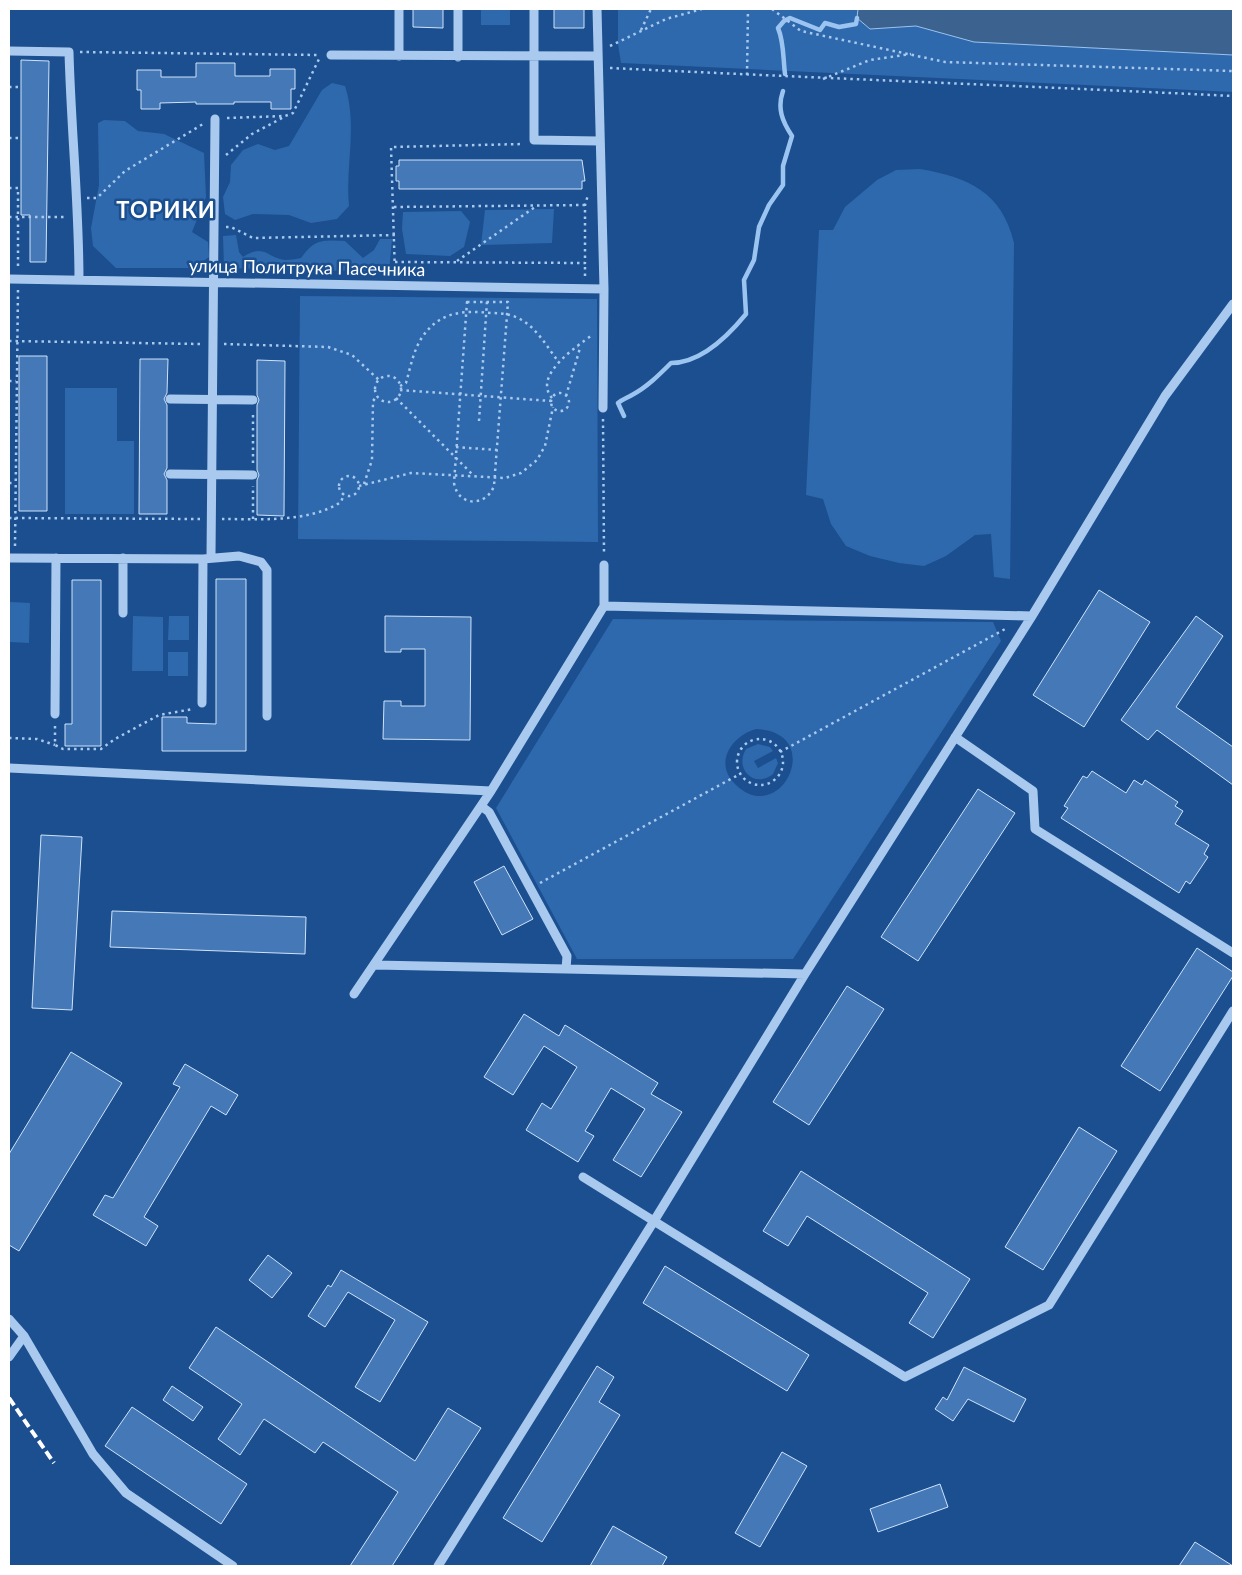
<svg xmlns="http://www.w3.org/2000/svg" width="1242" height="1575" font-family="Lato,sans-serif">
<style>
.green{fill:#2e69ad;fill-rule:evenodd}
.water{fill:#3c6290;stroke:#9cc4f0}
.lines{fill:none;stroke-linecap:round;stroke-linejoin:round}
.stream{stroke:#9cc4f0;stroke-width:4.5}
.building{fill:#4478b7;stroke:#cfe3fa}
.path{stroke:#a9c9ee;stroke-width:2.5;stroke-dasharray:2.5 4;stroke-linecap:butt}
.minor{stroke:#a9c9ee;stroke-width:9}
.rail{stroke:#fff;stroke-width:4;stroke-dasharray:9 4;stroke-linecap:butt}
.labels{text-anchor:middle;stroke-width:5;stroke-linejoin:round;paint-order:stroke}
.street-label{font-size:18px;fill:#fff;stroke:#1b4f8f}
.district-label{font-size:22px;font-weight:bold;letter-spacing:1px;fill:#fff;stroke:#1b4f8f}
</style>
<rect width="100%" height="100%" fill="#1b4f8f"/>
<path class="green" d="M481,9H510V25H481Z
M618,9H858L857,18L870,29L916,26L974,42L1233,55V92L621,63L618,44Z
M332,83L345,86C358,126 345,166 349,206L337,219L311,223L289,215L253,214L235,220L225,214L223,197L230,182L231,165L243,150L258,144L275,150L289,146L322,90Z
M104,120L125,121L138,131L164,134L204,153L206,197L192,232L208,242L209,257L194,268H116L93,246L91,228L99,185L98,123Z
M920,169C968,177 1002,192 1014,243L1010,579L994,577L991,534L975,535L946,556L924,566L899,563L870,556L846,546L831,524L823,499L806,495L819,230H833L845,207L877,180L896,170Z
M554,209L552,243L481,245L485,210Z
M461,211L470,222L464,247L450,256L406,254L402,229L403,212Z
M236,235L239,252L243,257C265,243 267,258 285,260C290,260 296,259 301,258C315,239 322,240 345,241L363,258L374,250L380,239H392L389,272L224,268L223,236Z
M300,296L597,299L598,542L298,539Z
M65,388H117V441H134V514H65Z
M10,602L30,603L29,643L10,642Z
M133,616L163,617V671H132Z
M169,616H189V640H168Z
M613,619L993,622L1001,641L793,959H577L496,808ZM756,729C827,732 781,828 736,785C713,764 731,736 756,729Z
M168,652H188V676H168Z
M758,744L770,747L773,751L754,761L758,768L776,758L778,763L773,774C754,789 734,769 746,749Z"/>
<path class="water" d="M858,9H1233V55L974,42L916,26L870,29L857,18Z"/>
<g class="lines">
<path class="stream" d="M785,74C783,58 784,42 778,28L784,21L790,18L820,30L825,23L839,27L856,24L857,18
M624,416L618,403C623,399 627,398 632,395C647,387 659,375 671,363C701,363 728,336 746,314L744,280L754,260L759,227L769,205L783,185V166L792,136C782,121 777,108 783,91"/>
</g>
<path class="building" d="M413,9H443V28L413,27Z
M554,9H584V28H554Z
M21,60L49,61L46,262H30V215H21Z
M196,63H235V76H270V69H295V89H291V109H271V102H234V104H196V102L160,103V109H141V90H137V70H161V77H196Z
M399,160H582L585,181H582V189H399V181H396V166H399Z
M19,356H47V511H19Z
M140,359H168L167,393L164,399L167,405V468L164,474L167,480V514H139Z
M257,360L285,361L284,516L257,515V480L259,475L257,470V405L259,400L257,395Z
M216,579H246V751H162V717H187V723L216,724Z
M72,580H101V746H65V724H72Z
M1099,590L1150,622L1084,727L1033,695Z
M385,616L471,617L470,740L383,739L384,701H401V706H425V649H401V652H385Z
M1196,616L1223,636L1176,707L1233,747V785L1157,730L1148,740L1121,720Z
M1092,771L1126,793L1134,780L1142,785L1145,780L1178,802L1175,806L1183,811L1175,824L1209,845L1204,854L1208,857L1190,884L1186,881L1179,893L1061,818L1068,808L1064,806L1083,776L1087,778Z
M978,789L1015,813L918,961L881,937Z
M41,835L82,837L72,1010L32,1008Z
M504,866L533,919L502,935L474,882Z
M112,911L306,917L305,954L110,947Z
M1197,948L1233,972V976L1160,1091L1121,1066Z
M847,986L884,1009L809,1125L773,1102Z
M524,1014L559,1036L565,1025L658,1083L651,1094L682,1112L641,1177L613,1160L645,1109L611,1088L585,1131L594,1136L578,1162L526,1130L542,1103L551,1109L577,1067L544,1046L513,1095L484,1077Z
M71,1052L122,1083L19,1251L9,1245V1154Z
M185,1064L238,1095L226,1115L211,1106L144,1217L158,1226L146,1246L93,1215L105,1195L113,1198L180,1087L173,1084Z
M1079,1127L1117,1151L1043,1270L1005,1247Z
M801,1171L970,1279L933,1338L909,1323L928,1293L807,1216L788,1246L763,1231Z
M268,1255L292,1273L272,1298L249,1280Z
M665,1266L809,1355L787,1391L643,1303Z
M341,1270L428,1322L380,1402L355,1387L395,1320L348,1292L325,1327L308,1316L328,1285L331,1287Z
M216,1327L415,1461L448,1408L481,1428L392,1566H350L398,1492L323,1442L315,1453L264,1419L240,1455L218,1439L242,1404L189,1368Z
M597,1366L614,1377L599,1402L620,1415L542,1542L503,1518Z
M964,1367L1026,1399L1014,1422L968,1399L953,1421L935,1409L943,1397L947,1400Z
M172,1386L203,1407L193,1421L163,1400Z
M132,1407L247,1484L221,1524L105,1446Z
M782,1452L807,1466L760,1547L735,1533Z
M940,1484L948,1507L878,1532L870,1509Z
M613,1526L667,1557L662,1566H590Z
M1195,1542L1233,1566H1179Z"/>
<g class="lines">
<path class="path" d="M772,9L801,31L945,62L1233,71
M641,30L651,9
M610,46L666,19L702,9
M80,52L319,55
M610,68C818,78 1026,86 1233,96
M747,75L748,9
M823,79L870,60L911,54
M9,87H18
M227,118L285,116L293,113L319,59
M9,138H18
M226,155L252,134L284,117
M9,188H18V267
M87,198H97L125,171L203,124
M394,207L585,205
M9,217H65
M226,227H231L253,238L395,235
M457,261L535,207
M395,262L585,263V205L588,195
M395,274L391,147L523,144
M585,276V263
M467,302H508L494,486C486,507 458,507 454,483Z
M9,341L201,344
M224,344L328,347L352,355L379,380
M375 389a13 13 0 1 1 26 0a13 13 0 1 1-26 0Z
M9,381H16
M400,386L406,383C410,369 413,352 421,339C438,312 462,310 491,313C501,313 511,314 520,319C537,328 547,347 558,361
M400,390L551,401
M551 402a9 9 0 1 1 18 0a9 9 0 1 1-18 0Z
M566,396L580,348L578,346
M396,398L473,475
M552,398C532,375 578,346 592,335
M603,419L604,553
M479,421L487,301
M456,447L497,450
M253,463V411
M339 486a10 10 0 1 1 20 0a10 10 0 1 1-20 0Z
M9,483H15
M364,484L372,460L373,401L377,396
M359,486L411,473L505,478L521,473L537,460L545,446L553,407
M9,518L201,519
M222,519C260,519 308,523 341,502L344,494
M253,519V486
M15,546L18,289
M55,726V745L63,749H101L115,739L159,715L193,709
M9,738L37,739L55,745
M737 762a23 23 0 1 1 46 0a23 23 0 1 1-46 0Z
M780,752L1007,628
M540,883L740,774"/>
<path class="minor" d="M534,9V140L599,141
M597,9L604,289L603,408
M9,51L69,52C71,128 79,204 79,280
M331,55L597,56
M399,56V9
M458,57V9
M9,279L604,289
M170,399L253,400
M170,474L253,475
M211,556L215,119
M9,558L203,559L239,556L261,562L267,570V716
M604,606V565
M123,613V558
M202,703L203,559
M55,714L56,558
M955,737L1033,791L1035,829L1233,953
M9,768L491,791
M481,806L489,812L567,956L566,969
M375,965L805,974
M354,994L491,791L604,606L1032,616
M583,1177L905,1377L1049,1305L1233,1011
M9,1319L24,1336L93,1454L126,1493L233,1566
M9,1357L24,1336
M438,1566L654,1221L805,974L1032,616L1165,396L1233,304"/>
<path class="rail" d="M9,1398L54,1463"/>
</g>
<g class="labels">
<g class="street-label">
<text transform="translate(307 268) rotate(1)" y="6">улица Политрука Пасечника</text>
</g>
<g class="district-label">
<text x="166" y="218">ТОРИКИ</text>
</g>
</g>
<rect width="1242" height="1575" fill="none" stroke="#ffffff" stroke-width="20"/>
</svg>
